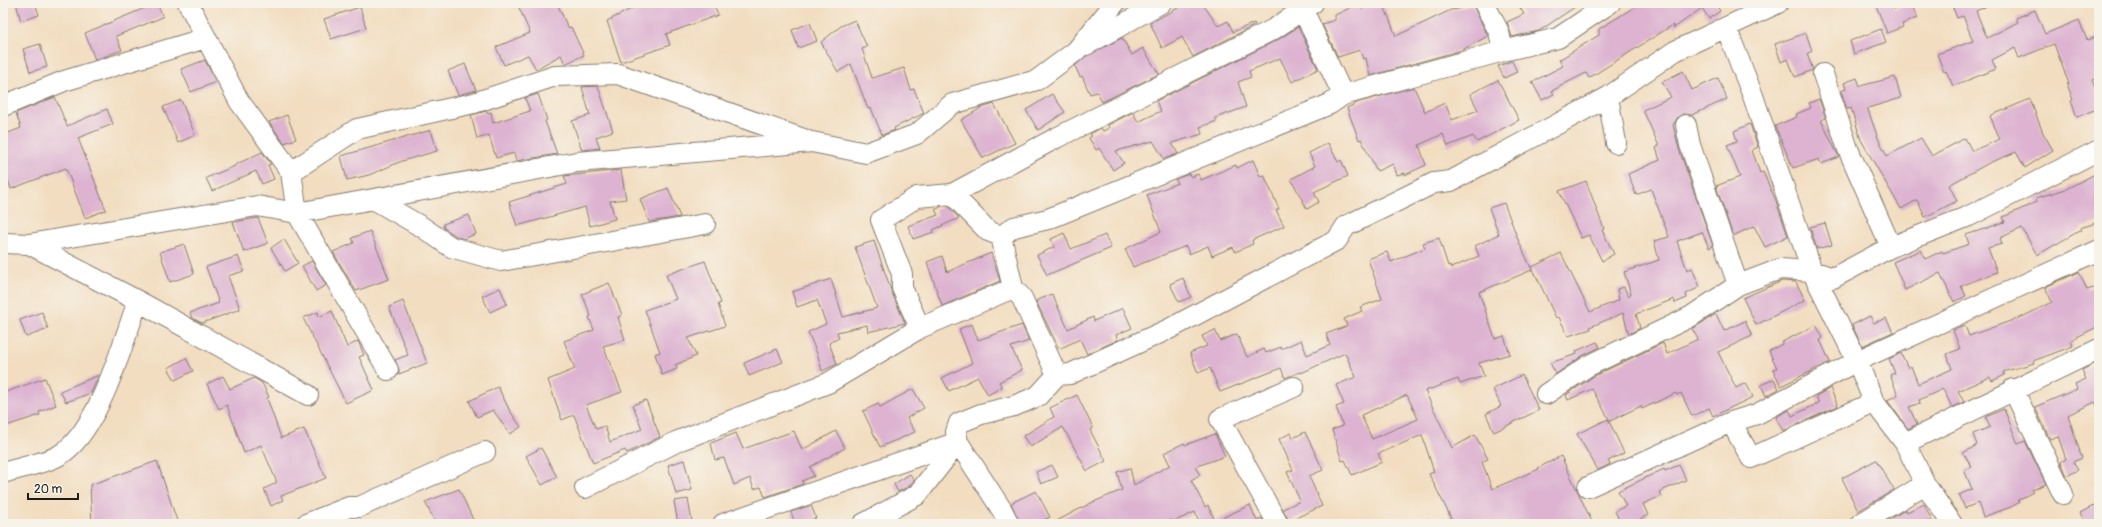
<svg xmlns="http://www.w3.org/2000/svg" width="2102" height="527" font-family="Pangolin,sans-serif">
<style>
.building{fill:#ddb3d1;fill-rule:evenodd}
.lines{fill:none;stroke-linecap:round;stroke-linejoin:round}
.minor-casing{stroke:#877c6e;stroke-width:22}
.minor{stroke:#fff;stroke-width:20}
</style>
<rect width="100%" height="100%" fill="#f7f3e8"/>
<filter id="ink" filterUnits="userSpaceOnUse"><feTurbulence type="fractalNoise" baseFrequency=".025" numOctaves="2"/><feDisplacementMap in="SourceGraphic" scale="8" xChannelSelector="R" yChannelSelector="G"/><feConvolveMatrix kernelMatrix="1 2 1 2 8 2 1 2 1" color-interpolation-filters="sRGB"/></filter>
<filter id="wash" filterUnits="userSpaceOnUse"><feTurbulence type="fractalNoise" baseFrequency=".012" numOctaves="4" result="noise"/><feDisplacementMap in="SourceGraphic" scale="16" xChannelSelector="R" yChannelSelector="G"/><feGaussianBlur stdDeviation="0.9" result="paint"/><feColorMatrix in="noise" values="0 0 0 0 0 0 0 0 0 0 0 0 0 0 0 0 0 1.4 0 .05"/><feComposite in="paint" operator="in"/></filter>
<g filter="url(#wash)">
<rect width="100%" height="100%" fill="#f2ddc0"/>
<g id="blocks">
<path class="building" d="M16,3H35L39,15L21,21Z
M157,3L163,17L116,36L122,50L95,60L85,33Z
M517,3H557L568,28L571,27L584,55L565,64L561,55L536,69L528,55L504,65L496,47L530,33Z
M643,3H713L718,15L666,34L670,45L621,62L607,21Z
M1175,3H1202L1218,26L1228,21L1233,32L1254,23L1255,25L1193,57L1182,37L1162,48L1150,23L1178,8Z
M1360,3L1362,9L1375,3H1383L1396,36L1453,9L1454,10L1473,5L1488,36L1462,50L1370,76L1366,58L1363,59L1360,50L1338,57L1322,24L1335,20V15Z
M1517,3H1581L1539,31L1512,37L1507,22L1524,14Z
M1641,3H1709L1705,6L1709,3H1715L1720,11L1709,19L1702,8L1674,28L1673,25L1589,78L1586,73L1568,82L1552,91L1554,94L1542,100L1532,82L1563,66L1559,60L1599,35V29Z
M1875,3H1892L1894,9L1911,3L1917,18L1902,24L1903,27L1887,33Z
M1951,3H1993L1976,11L1987,38L2018,22L2016,18L2035,10L2045,34L2079,20L2087,40L2099,36V77L2092,80L2099,98V108L2077,117L2071,101L2073,100L2067,84H2069L2054,44L2019,58L2015,48L1992,60L1996,69L1953,86L1946,71L1944,72L1937,54L1973,41L1963,16L1957,18Z
M360,7L366,28L331,39L324,19Z
M855,20L867,47L862,49L872,78L904,68L911,90L914,89L924,113L894,128L895,130L882,135L871,108L868,109L851,64L838,72L821,42L841,26Z
M810,23L817,41L798,48L792,30Z
M1298,27L1318,69L1292,82L1280,58L1249,71L1251,77L1238,82L1246,107L1215,118L1217,121L1200,127L1202,134L1172,143L1178,154L1164,159L1153,141L1116,151L1124,163L1113,170L1099,148L1096,150L1089,138L1092,136L1090,134L1101,128L1103,131L1109,128L1108,125L1133,112L1138,122L1161,111L1156,101L1279,39Z
M1881,29L1886,42L1854,54L1850,41Z
M1806,33L1812,51L1807,54L1813,70L1795,77L1788,59L1781,62L1775,44Z
M1122,38L1132,55L1143,48L1159,74L1102,102L1097,92L1090,94L1082,76L1080,77L1075,66L1086,56Z
M40,44L47,67L30,72L23,49Z
M205,60L216,82L191,92L181,69Z
M1512,61L1517,72L1504,78L1498,66Z
M465,64L476,90L458,95L448,71Z
M1683,71L1692,90L1718,78L1727,99L1692,115L1683,114L1678,117L1673,125L1679,149L1713,246L1709,248L1702,232L1677,241L1687,270L1692,268L1700,287L1686,294L1687,298L1675,303L1674,299L1636,314L1640,328L1629,334L1623,313L1590,327L1591,329L1568,336L1559,317L1556,318L1532,267L1561,253L1590,312L1619,300L1617,289L1624,287L1628,296L1631,294L1624,272L1659,260L1654,241L1669,237L1651,189L1636,195L1628,174L1660,160L1656,148L1659,146L1643,110L1671,97L1662,82Z
M1895,77L1901,98L1868,108V110L1878,138L1887,156L1921,138L1932,156L1965,138L1972,151L2000,139L1990,116L2030,99L2043,133L2053,150L2025,168L2016,152L1989,163L1949,185L1957,201L1925,217L1917,200L1901,209L1861,140L1851,108L1847,109L1841,91L1846,89L1844,83L1857,78L1860,86Z
M1498,80L1519,120L1477,142L1473,136L1448,146L1443,134L1419,145L1426,165L1405,175V173L1397,175L1393,164L1377,171L1361,139L1359,140L1347,108L1359,102L1414,87L1425,112L1445,103L1452,120L1478,110L1470,94Z
M598,86L613,131L596,137L600,148L582,150L572,121L590,115L582,87Z
M538,94L547,120L545,121L557,154L516,161L514,153L496,158L489,135L477,139L471,115L486,111L487,113L491,112L493,123L530,111L525,98Z
M1052,94L1065,112L1038,130L1026,110Z
M55,97L67,126L107,109L113,124L78,138L106,210L85,218L66,168L11,189L3,165V135L21,128L16,113Z
M1819,99L1826,118L1821,120L1839,157L1821,164L1819,159L1793,168L1775,126L1797,117L1796,114L1811,108L1809,103Z
M181,100L195,135L178,143L163,107Z
M994,104L1015,143L983,158L961,120L981,108Z
M287,115L296,139L284,143L269,122Z
M1750,124L1758,147L1752,150L1760,173L1763,172L1776,201L1788,236L1765,247L1754,226L1733,236L1716,186L1740,177L1727,145L1737,141L1734,131Z
M431,130L437,151L402,161L369,175L347,180L341,156Z
M1328,143L1338,162L1341,160L1348,176L1314,192L1319,202L1307,209L1291,179L1315,166L1309,153Z
M262,152L271,164L268,165L274,179L262,184L256,171L212,191L206,178L235,166V165Z
M1253,160L1260,176L1264,175L1279,209L1276,210L1284,226L1252,240L1253,244L1235,252L1233,247L1212,256L1208,246L1189,254L1186,246L1133,267L1125,249L1161,232L1147,195L1178,183L1175,179L1189,174L1191,177L1198,174L1201,180L1236,165L1237,168Z
M621,170L626,199L610,201L615,219L590,226L585,207L517,226L509,202L567,184L564,176Z
M2099,172V222L2080,228L2081,230L2037,255L2022,228L2000,238L2002,244L1988,248L1997,272L1961,286L1966,296L1954,302L1940,273L1905,290L1893,262L1921,250L1925,259L1942,251L1943,253L1969,244L1966,235L2005,222L2003,217L2037,202L2036,198L2066,189Z
M1586,181L1604,229L1602,230L1614,254L1602,261L1589,235L1581,238L1559,191Z
M668,188L680,217L649,222L640,199Z
M1504,203L1519,242L1532,270L1479,292L1495,339L1504,336L1510,354L1479,363L1484,376L1460,384L1458,379L1425,391L1452,448L1475,435L1488,459L1482,462L1492,489L1539,469L1538,468L1561,456L1593,524H1454L1429,474L1434,472L1422,435L1378,454L1382,462L1352,475L1345,460L1342,461L1332,430L1343,426L1336,407L1344,404L1336,385L1356,377L1345,353L1301,373L1300,372L1285,378L1281,368L1220,392L1210,368L1198,373L1190,353L1207,346L1202,336L1215,330L1220,341L1237,334L1247,357L1264,349L1266,353L1281,347V349L1301,340L1307,355L1330,345L1326,334L1347,326L1344,319L1362,311L1360,307L1382,299L1368,259L1387,252L1391,262L1425,248L1423,243L1439,238L1448,266L1450,265L1451,268L1479,256L1475,246L1499,234L1489,208ZM1407,395L1418,419L1372,439L1361,415Z
M942,206H948L959,218L933,230L934,232L913,239L908,226L938,215L935,210Z
M469,215L476,234L463,239L456,236L444,228L443,224Z
M258,218L268,243L244,252L233,222Z
M1825,223L1832,245L1817,249L1810,227Z
M370,231L389,279L356,291L333,252L354,243L352,238Z
M1064,233L1071,249L1105,235L1111,248L1047,275L1037,255L1054,247L1051,239Z
M284,239L298,263L285,271L271,248Z
M874,241L892,293L905,323L868,332L867,325L837,332L839,338L829,343L837,364L822,371L818,356L808,332L826,324L817,300L797,307L792,292L831,279L843,317L877,308L855,247Z
M184,244L194,274L170,282L160,252Z
M991,253L1000,281L942,306L927,262L942,256L947,272Z
M238,256L244,271L228,276L240,309L202,323L192,318L190,313L219,303L206,267Z
M312,261L326,285L316,291L302,266Z
M705,261L721,303L718,304L725,326L688,338L696,356L675,365L677,369L662,375L655,354L660,352L645,310L676,299L666,275Z
M2079,272L2087,290L2099,286V326L2071,340L2073,346L2033,361L2034,363L2003,372L2005,375L1992,381L1990,377L1958,391L1964,402L1952,407L1943,389L1919,400L1920,403L1909,407L1917,424L1908,429L1887,400L1898,395L1890,375L1895,373L1889,359L1901,353L1908,368L1911,366L1918,384L1952,369L1947,354L1960,349L1953,330L1965,326L1969,336L2024,316L2052,302L2045,287Z
M1183,278L1191,297L1179,302L1170,284Z
M1782,281L1796,282L1805,300L1756,325L1743,298Z
M609,283L622,315L618,317L625,340L603,346L622,392L586,405L596,429L605,426L610,442L642,429L633,405L646,400L660,437L627,453L625,450L593,463L574,415L562,420L548,380L575,369L564,341L594,330L589,317L591,316L582,294Z
M500,288L507,304L490,312L482,296Z
M1052,294L1068,329L1093,317L1094,321L1123,308L1132,328L1116,335L1118,340L1087,354L1080,339L1059,349L1036,301Z
M403,301L427,363L399,374V370L395,360L408,355L389,307Z
M332,311L347,347L358,341L364,355L359,357L374,390L346,403L303,318L318,312L319,317Z
M42,312L48,329L26,337L20,320Z
M1716,314L1724,331L1745,321L1752,336L1718,352L1736,388L1746,383L1753,397L1713,416L1709,408L1692,416L1681,393L1677,395L1676,393L1642,409L1641,406L1610,421L1592,389L1568,400L1566,395L1594,376L1663,343L1667,354L1698,339L1692,329Z
M1870,316L1874,323L1886,318L1893,332L1862,346L1852,325Z
M972,324L978,340L1022,325L1029,341L1011,347L1022,370L999,382L1002,387L988,395L978,377L949,391L942,378L972,363L959,329Z
M1816,325L1823,338L1820,340L1830,362L1781,386L1773,369L1777,368L1769,351L1782,344V342Z
M1597,342L1600,347L1582,356L1556,374L1550,363L1577,354L1576,351Z
M777,349L783,362L749,376L744,363Z
M186,358L193,371L175,380L168,368Z
M2096,363L2099,371V410L2095,402L2068,415L2082,458L2073,462L2078,470L2067,476L2061,462L2066,459L2058,436L2050,439L2035,407L2077,389L2075,384L2086,379L2082,370Z
M99,375L91,393L66,402L60,391Z
M1522,375L1539,410L1494,432L1486,414L1501,406L1493,389Z
M223,376L230,389L254,378L262,383L269,397L267,398L281,438L304,429L326,478L281,496L283,500L271,506L264,489L276,483V480L261,445L244,453L227,405L219,409L207,384Z
M45,378L56,405L39,412L40,415L3,427V393Z
M1774,379L1779,389L1766,396L1761,385Z
M498,387L510,411L521,427L510,434L493,410L477,417L469,401Z
M1830,388L1838,406L1783,431L1776,417L1789,410L1792,416L1819,403L1816,396Z
M913,389L924,408L907,418L915,432L880,447L863,411L878,404L880,407Z
M1077,395L1093,428L1090,430L1106,461L1087,471L1063,427L1030,447L1023,436L1054,417L1050,408Z
M2004,409L2018,444L2025,441L2046,484L2032,490L2033,492L2018,500L2020,502L2011,507L1983,517L1978,503L1965,508L1959,495L1972,489L1964,470L1972,467L1963,453L1977,445L1973,434L1990,427L1986,417Z
M1608,419L1624,453L1608,461L1610,464L1598,470L1577,434Z
M794,431L802,450L836,431L845,448L810,467L814,476L802,481L803,484L765,497L761,487L754,489L750,478L734,485L724,458L715,460L711,443L736,433L743,449Z
M1305,432L1323,470L1309,476L1322,506L1289,521L1283,509L1300,501L1287,472L1293,470L1279,439L1291,433L1293,438Z
M1215,434L1225,456L1195,467L1200,475L1191,480L1205,507L1208,505L1215,521L1250,505L1257,521L1262,518L1265,524H1200L1195,512L1173,522L1172,520L1160,524H1051L1091,503L1122,490L1117,472L1130,468L1134,485L1170,465L1164,453L1184,443L1185,445Z
M541,448L557,477L542,485L526,456Z
M684,460L692,490L676,494L668,465Z
M1876,460L1894,490L1858,511L1842,478Z
M157,461L178,524H92L90,485Z
M1052,465L1058,477L1041,484L1036,472Z
M1679,465L1686,480L1659,492L1661,496L1643,504L1648,515L1631,524H1621L1615,511L1626,506L1618,491L1664,469L1665,471Z
M910,474L914,480L909,486L898,492L894,484Z
M459,489L475,524H436L425,502Z
M1036,491L1050,517L1037,524H1020L1011,503Z
M688,499L692,522L678,524L674,501Z
M2099,503V520L2086,524L2080,513Z
M1924,504L1932,520L1923,524H1883L1906,509L1907,512Z
M811,505L816,518L801,524H795L791,512Z"/>
</g>
</g>
<g filter="url(#ink)">
<use href="#blocks" fill-opacity="0" stroke="#877c6e" stroke-width="1"/>
<g class="lines">
<defs>
<path id="minor" d="M188,3L239,101L291,172L297,213L388,370
M1484,3L1499,32L1503,51
M1303,10L1343,95
M1726,27L1753,96L1812,271L1857,361L1874,402L1905,443L1925,484L1952,524
M1086,45L1161,3
M1823,74L1848,149L1891,247
M1608,97L1616,143
M3,106L64,81L206,38
M1686,125L1690,145L1738,285
M291,172L357,129L474,103L555,76L618,74L806,140
M952,194L988,231L1001,236L1013,288L1022,298L1057,375
M375,200L422,227L451,247L501,261L705,224
M1001,236L1014,227L1048,219L1330,104L1343,95L1503,51L1558,38L1610,3
M3,243L29,244L257,206L297,213L577,162L812,142L866,153L917,134L952,104L1037,80L1076,51L1115,3
M29,244L138,301L308,395
M920,328L902,288V274L881,220L917,197L952,194L1056,138L1274,29L1313,3
M2013,389L2063,494
M1546,394L1588,366L1690,317L1738,285L1780,269L1812,271L1833,278L1891,247L1969,216L2099,150
M1731,422L1751,458L1874,402
M1905,443L2099,349
M3,473C18,468 45,463 58,456C98,434 123,342 138,301
M1588,487L1731,422L1757,414L1857,361L2099,250
M585,488L678,441L828,383L920,328L1013,288
M306,524L349,507H359L485,452
M723,524L958,442L1002,510L1009,524
M863,524L917,495L958,442L956,432L959,423L981,414L1014,406L1038,396L1057,375L1070,374L1169,329L1337,240L1346,226L1434,183L1451,181L1608,97L1675,51L1778,3
M1278,524L1220,419L1294,387
M1860,524L1925,484"/>
</defs>
<use href="#minor" class="minor-casing"/>
<use href="#minor" class="minor"/>
</g>
</g>
<rect width="2102" height="527" fill="none" stroke="#f7f3e8" stroke-width="16"/>
<path d="M28 493v6h50v-6" fill="none" stroke="#1c1c1c" stroke-width="2"/>
<text x="34" y="493" font-size="12" fill="#1c1c1c" stroke="#f7f3e8" stroke-width="3" paint-order="stroke">20 m</text>
</svg>
